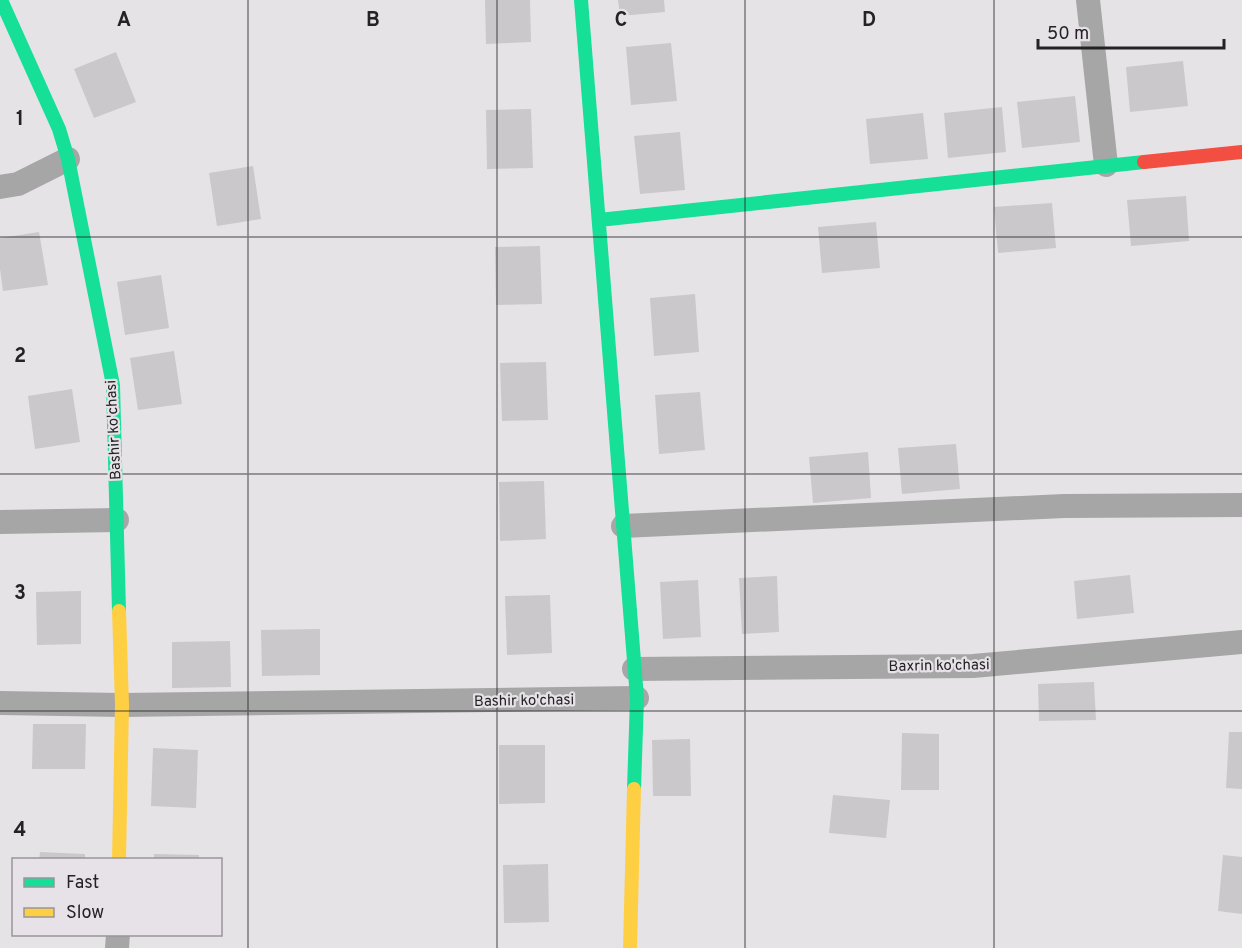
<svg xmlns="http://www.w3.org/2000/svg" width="1242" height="948" font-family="Overpass,sans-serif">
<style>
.building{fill:#cac8cb}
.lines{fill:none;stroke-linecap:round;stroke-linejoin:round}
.street{stroke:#a7a6a6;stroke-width:24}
.fast{stroke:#16e098;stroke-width:14}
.slow{stroke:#ffcf43;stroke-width:14}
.jam{stroke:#f24e42;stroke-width:14}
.grid{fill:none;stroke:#232224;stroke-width:1.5;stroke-opacity:0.55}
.labels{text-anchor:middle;stroke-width:4.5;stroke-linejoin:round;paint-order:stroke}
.street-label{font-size:15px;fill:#232224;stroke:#e7e2e8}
.grid-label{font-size:20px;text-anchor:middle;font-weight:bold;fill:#232224;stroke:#e7e2e8;stroke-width:4.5;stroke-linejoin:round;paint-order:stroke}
</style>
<rect width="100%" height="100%" fill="#e6e3e7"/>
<path class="building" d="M485,0H530L531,42L486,44Z
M618,0H664L665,12L620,16Z
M671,43L677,101L631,105L626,47Z
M116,52L136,102L94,118L74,69Z
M1183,61L1188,106L1130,112L1126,67Z
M1075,96L1080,142L1022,148L1017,102Z
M1002,107L1006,152L948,158L944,113Z
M531,109L533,168L487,169L486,110Z
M923,113L928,159L870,164L866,119Z
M680,132L685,190L640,194L634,136Z
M253,166L261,219L217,226L209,173Z
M1186,196L1189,241L1131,246L1127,200Z
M1052,203L1056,248L998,253L994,207Z
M876,222L880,268L822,273L818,227Z
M39,232L48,285L3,291L0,269V238Z
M540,246L542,304L496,305L495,247Z
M161,275L169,328L125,335L117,282Z
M695,294L699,352L654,356L650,298Z
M174,351L182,404L138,410L130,358Z
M546,362L548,420L502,421L500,363Z
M72,389L80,442L35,449L28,396Z
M700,392L705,450L659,454L655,395Z
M956,444L960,489L902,494L898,448Z
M868,452L871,498L813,503L809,457Z
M544,481L546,539L500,541L499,482Z
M1130,575L1134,613L1077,619L1074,581Z
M777,576L779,632L742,634L739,578Z
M698,580L701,637L663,639L660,582Z
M81,591V644L37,645L36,592Z
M550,595L552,653L507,655L505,596Z
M320,629V675L262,676L261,630Z
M230,641L231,687L172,688V642Z
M1094,682L1096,720L1039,721L1038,684Z
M33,724H86L85,769H32Z
M1229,732H1242V789L1226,788Z
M902,733L939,734V790H901Z
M690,739L691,796H653L652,740Z
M499,745H545V803L499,804Z
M153,748L198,750L196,808L151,806Z
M833,795L890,800L886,838L829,833Z
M40,852L85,854V860H39Z
M154,854L199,855V860H154Z
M1223,855L1242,857V914L1218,911Z
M548,864L549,922L504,923L503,865Z"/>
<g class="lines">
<path class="street" d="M1088,0L1106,165
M0,187L18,184L68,159
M0,522L117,520
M623,526L1064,506L1242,505
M634,669L973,666L1242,642
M0,703L122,705L637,698
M117,948L118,934"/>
<path class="fast" d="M1,0L59,129L68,159L113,385L119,611
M581,0L637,698L634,789
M599,220L1144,162"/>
<path class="slow" d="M119,860L122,705L119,611
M630,948L634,789"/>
<path class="jam" d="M1144,162L1242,152"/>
</g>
<path class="grid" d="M248,0V948M497,0V948M745,0V948M994,0V948M0,237H1242M0,474H1242M0,711H1242"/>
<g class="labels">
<g class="street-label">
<text transform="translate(113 430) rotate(-93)" y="5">Bashir ko'chasi</text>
<text transform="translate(939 665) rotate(-1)" y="5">Baxrin ko'chasi</text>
<text transform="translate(524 700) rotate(-1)" y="5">Bashir ko'chasi</text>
</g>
</g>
<g class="grid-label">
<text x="124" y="26">A</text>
<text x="373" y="26">B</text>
<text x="621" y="26">C</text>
<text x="869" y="26">D</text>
<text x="20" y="125">1</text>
<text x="20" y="362">2</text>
<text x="20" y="599">3</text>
<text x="20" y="836">4</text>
</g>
<rect x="12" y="858" width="210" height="78" fill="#e7e2e8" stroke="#99959a" stroke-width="1.5"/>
<rect x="24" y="878" width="30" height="9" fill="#16e098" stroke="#99959a" stroke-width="1.5"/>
<text x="66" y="888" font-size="18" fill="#232224">Fast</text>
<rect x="24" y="908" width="30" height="9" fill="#ffcf43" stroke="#99959a" stroke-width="1.5"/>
<text x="66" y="918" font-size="18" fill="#232224">Slow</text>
<path d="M1038 39v9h186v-9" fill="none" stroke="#232224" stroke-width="3"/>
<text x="1047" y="39" font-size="18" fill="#232224" stroke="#e7e2e8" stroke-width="4.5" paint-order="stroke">50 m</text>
</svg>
